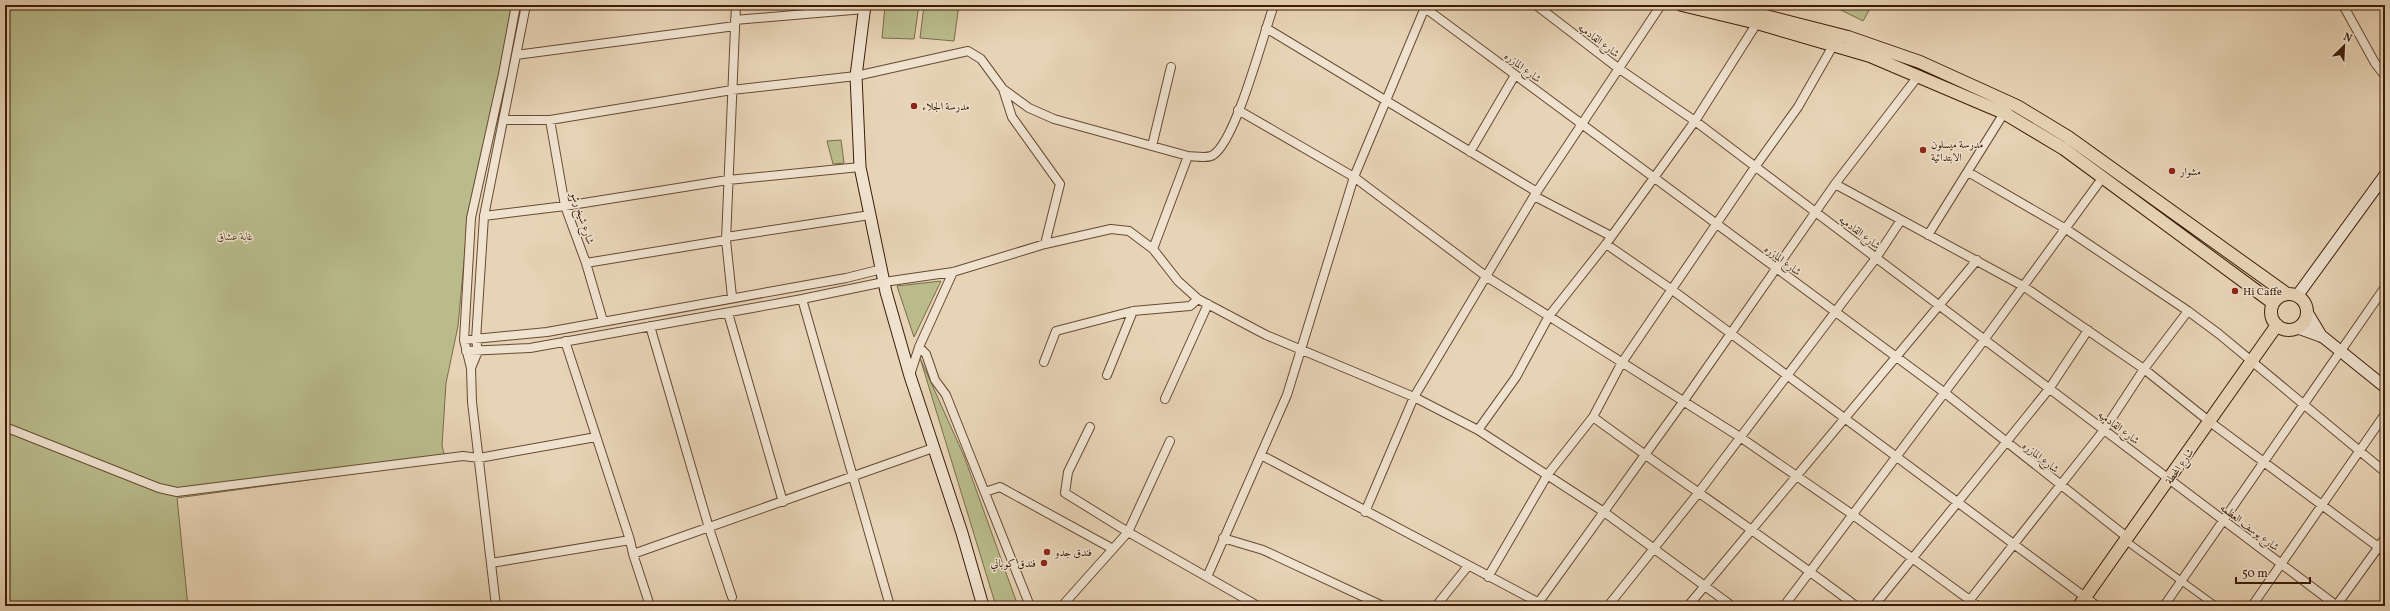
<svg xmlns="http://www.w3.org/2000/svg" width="2390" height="611" font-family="Vollkorn,Amiri,serif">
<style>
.green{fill:#b9bb8b;stroke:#7a6c49}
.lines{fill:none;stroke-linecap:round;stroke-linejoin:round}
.pedestrian-casing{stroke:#674a32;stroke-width:8}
.minor-casing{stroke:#674a32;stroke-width:10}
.secondary-casing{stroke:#3c1c07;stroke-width:13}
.primary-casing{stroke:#3c1c07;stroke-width:14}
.pedestrian{stroke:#efe2cf;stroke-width:6}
.minor{stroke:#efe2cf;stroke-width:8}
.secondary{stroke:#efe2cf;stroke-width:11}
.primary{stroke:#e7d3b5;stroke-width:12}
.poi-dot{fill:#8f2418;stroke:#efe2cf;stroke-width:1.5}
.labels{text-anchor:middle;stroke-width:3;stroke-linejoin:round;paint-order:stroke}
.street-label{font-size:11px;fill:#3c1c07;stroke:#efe2cf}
.poi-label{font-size:11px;fill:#3c1c07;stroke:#efe2cf;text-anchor:start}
.park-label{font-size:11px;font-style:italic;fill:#5b4428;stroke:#efe2cf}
</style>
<rect width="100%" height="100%" fill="#e7d3b5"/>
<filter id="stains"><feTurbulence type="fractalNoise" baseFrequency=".005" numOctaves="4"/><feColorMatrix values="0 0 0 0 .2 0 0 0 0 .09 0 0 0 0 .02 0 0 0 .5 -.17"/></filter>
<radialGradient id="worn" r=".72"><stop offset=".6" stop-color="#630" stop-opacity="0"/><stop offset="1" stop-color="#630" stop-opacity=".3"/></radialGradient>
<path class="green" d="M5,5H514L468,218L458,326L446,383L442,446L446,461L177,498L188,606H5Z
M885,5H919L914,39L882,38Z
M924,5H959L954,41L920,38Z
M1831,5H1872L1863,21Z
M841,140L844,163L833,164L827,141Z
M941,281L914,337L897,286Z
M920,358L964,456L1018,606H996Z"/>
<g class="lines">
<defs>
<path id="pedestrian" d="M2126,541L2216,606"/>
<path id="minor" d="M1421,5L1945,393L2128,538
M1536,5L1618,68L1695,121L2337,606
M2343,5L2375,63L2385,76
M735,20L864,9
M1266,28L1537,192
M516,55L735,26
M1003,89L1012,117L1060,184L1045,244
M1238,110L1354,177L1487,277L1740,437L1853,515L1978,606
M504,120H550L732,90L856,76L968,51L981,59L1003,89L1029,108L1054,119L1188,156
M550,120L565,206L586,263L603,321
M1152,146L1171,67
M1470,152L1515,75
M1968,172L2066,229L2188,311L2219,334L2385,472
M1835,184L2023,286L2144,369L2210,422L2385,552
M1534,196L1611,236
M484,216L565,206L728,180L860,167
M1928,235L2004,113
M726,237L870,215
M1606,244L1671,289L2097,606
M1153,249L1188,156C1195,156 1207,159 1213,155C1236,141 1263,35 1274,5
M586,263L726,240
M732,297L726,240L736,5
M802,299L890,606
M728,313L783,502
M650,326L709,528L732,597
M464,340L547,332L846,278L882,269
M565,341L630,540
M919,347L926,354L935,380L946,395L1030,606
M466,351L530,348L802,299L884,282L953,272L1045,244L1111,229L1129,231L1153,249L1178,281L1198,299L1266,335L1414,397L1478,430L1604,512L1732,606
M1044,362L1056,331L1133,311L1190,306L1198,299
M471,368L478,351L476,340L484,216L526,5
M910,375L919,347L953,272
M1107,375L1133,311
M1165,399L1208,304
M1593,417C1680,481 1770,541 1856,606
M5,427L159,488L177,492L463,456L479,458L596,437
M1090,427L1068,472L1065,493L1128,532L1258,606
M1478,430L1516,377L1549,316L1606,244L1695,121L1757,23
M1261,455L1545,606
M985,492L1000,487L1113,549
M1365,512L1414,397L1534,196L1661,5
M1223,538L1263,550L1383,606
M633,554L650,606
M491,563L630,540L633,554L933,448
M1207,577L1287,395L1354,177L1426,5
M1488,577L1548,474L1593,417L1621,364L1755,167L1798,107L1834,44L1837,42
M496,606L472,402L471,368L464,340L471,218L503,74L516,5
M1062,606L1128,532L1170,441
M1436,606L1468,566
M1536,606L1683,402L1835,184L1919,75
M1608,606L1699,492L1876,258L1901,220
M1688,606L1977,260
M1784,606L1984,340L2103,177
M1874,606L2049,389L2088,330
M1965,606L2104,430L2144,369L2188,311
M2164,606L2385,287
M2252,606L2385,414
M2336,606L2385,538"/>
<path id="secondary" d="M865,5L856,76L860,167L886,292L910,376L962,533L983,606
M2297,296L2385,175
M2307,312L2322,337
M2298,328L2323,337L2385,387"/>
<path id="primary" d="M1682,5L1757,23L1870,56L2004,113L2064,149L2273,303
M1722,5L1848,37L1920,62L2017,106L2068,137L2287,294
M2271 312a18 18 0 1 1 36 0a18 18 0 1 1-36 0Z
M2079,606L2277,325"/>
</defs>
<use href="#pedestrian" class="pedestrian-casing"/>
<use href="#minor" class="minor-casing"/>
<use href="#secondary" class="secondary-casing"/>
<use href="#primary" class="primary-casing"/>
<use href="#pedestrian" class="pedestrian"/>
<use href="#minor" class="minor"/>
<use href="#secondary" class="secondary"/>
<use href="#primary" class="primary"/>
</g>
<g class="poi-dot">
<circle cx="914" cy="106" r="4"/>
<circle cx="1923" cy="150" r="4"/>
<circle cx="2172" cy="171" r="4"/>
<circle cx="2235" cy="291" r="4"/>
<circle cx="1047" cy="552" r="4"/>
<circle cx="1044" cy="563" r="4"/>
</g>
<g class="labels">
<g class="street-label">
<text transform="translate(1599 40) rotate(37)" y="4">شارع القادميه</text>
<text transform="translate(1523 67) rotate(37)" y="4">شارع المازره</text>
<text transform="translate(583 218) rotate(72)" y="4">شارع شيخ رشو</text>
<text transform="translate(1860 232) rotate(37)" y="4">شارع القادميه</text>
<text transform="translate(1783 260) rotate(37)" y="4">شارع المازره</text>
<text transform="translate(2119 427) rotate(37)" y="4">شارع القادميه</text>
<text transform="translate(2041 457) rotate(38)" y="4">شارع المازره</text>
<text transform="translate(2179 466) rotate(-55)" y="4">شارع المحطة</text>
<text transform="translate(2250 527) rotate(37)" y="4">شارع يوسف العظمه</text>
</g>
<g class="poi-label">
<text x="922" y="110">مدرسة الجلاء</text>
<text x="1931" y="148">مدرسة ميسلون<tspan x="1931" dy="13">الابتدائية</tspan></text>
<text x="2180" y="175">مشوار</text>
<text x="2243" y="295">Hi Caffe</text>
<text x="1055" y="556">فندق جدو</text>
<text x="1036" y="567" text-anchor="end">فندق كوباني</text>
</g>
<g class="park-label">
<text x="235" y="240">غابة عشاق</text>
</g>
</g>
<rect width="2390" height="611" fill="none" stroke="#e7d3b5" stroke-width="20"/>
<rect x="6" y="6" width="2378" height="599" fill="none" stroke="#3c1c07" stroke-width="2"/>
<rect x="10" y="10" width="2370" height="591" fill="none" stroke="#3c1c07"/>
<g transform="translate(2344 46) rotate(24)" stroke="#efe2cf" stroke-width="3" paint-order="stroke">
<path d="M0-3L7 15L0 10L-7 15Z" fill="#3c1c07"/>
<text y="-6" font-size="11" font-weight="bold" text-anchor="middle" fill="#3c1c07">N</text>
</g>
<path d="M2236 577v6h74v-6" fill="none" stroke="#3c1c07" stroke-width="2"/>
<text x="2242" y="577" font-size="12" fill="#3c1c07" stroke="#efe2cf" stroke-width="3" paint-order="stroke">50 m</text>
<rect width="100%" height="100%" filter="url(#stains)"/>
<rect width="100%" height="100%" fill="url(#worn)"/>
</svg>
